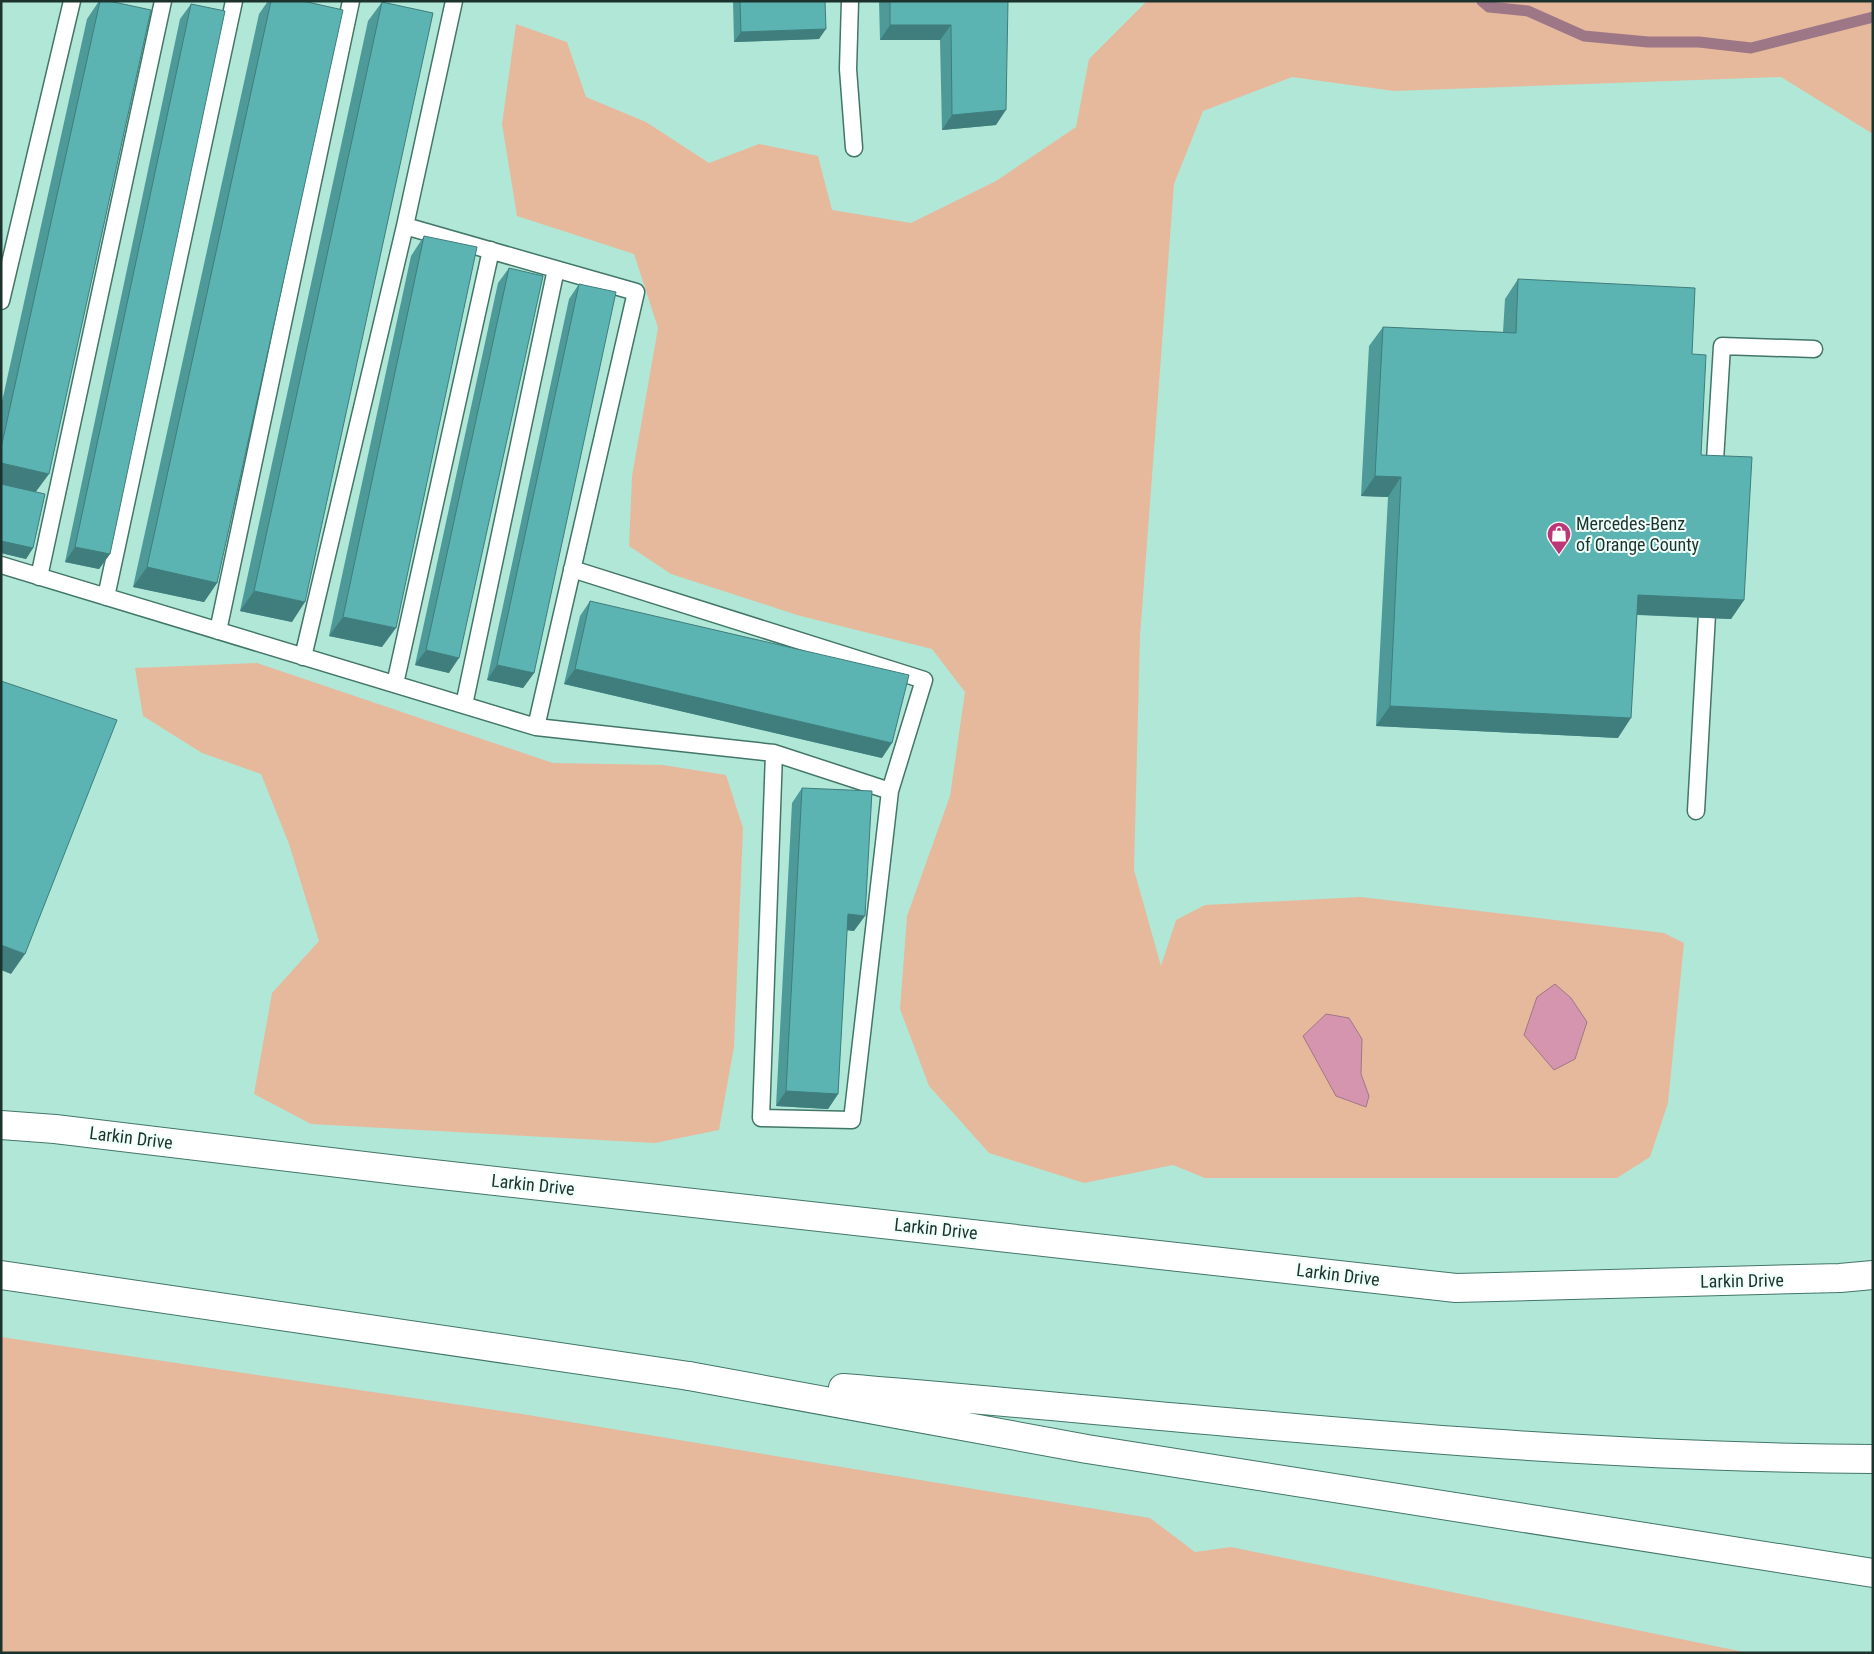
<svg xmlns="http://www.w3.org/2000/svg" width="1874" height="1654" font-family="'Roboto Condensed',sans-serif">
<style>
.green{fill:#e6b99c}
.water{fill:#d695ae;stroke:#9e7787}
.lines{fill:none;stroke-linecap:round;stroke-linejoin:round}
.stream{stroke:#9e7787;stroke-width:11}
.service-casing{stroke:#427668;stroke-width:19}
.tertiary-casing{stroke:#427668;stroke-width:30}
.trunk-casing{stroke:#427668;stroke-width:30}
.motorway-casing{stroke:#427668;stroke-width:30}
.service{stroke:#fff;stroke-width:16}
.tertiary{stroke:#fff;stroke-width:28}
.trunk{stroke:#fff;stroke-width:28}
.motorway{stroke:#fff;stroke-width:28}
.wall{fill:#4e9a99}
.shaded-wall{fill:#407d7d}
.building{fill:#5bb3b2;stroke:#407d7d}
.labels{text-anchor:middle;stroke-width:4;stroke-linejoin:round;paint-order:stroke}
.poi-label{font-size:18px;fill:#1c322c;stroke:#effffa;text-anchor:start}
.street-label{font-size:18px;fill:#1c322c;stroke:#effffa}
</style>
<rect width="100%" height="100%" fill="#b1e7d7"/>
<path class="green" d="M1147,1H1873V134L1781,77L1394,91L1292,77L1203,111L1174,184L1140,636L1134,870L1161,966L1176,920L1205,905L1361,897L1664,933L1684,943L1668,1103L1650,1157L1617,1178H1205L1173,1165L1084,1183L989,1153L929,1086L900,1009L907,916L950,796L965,692L932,649L797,615L671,574L629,546L632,476L658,328L634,254L517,216L502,124L516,24L567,42L586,97L646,122L709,163L759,144L818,156L832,210L911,223L996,181L1076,127L1089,59Z
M257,663L553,763L663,765L726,775L743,828L734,1047L719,1130L655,1143L311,1124L254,1094L272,993L319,941L289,844L261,774L202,753L143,716L135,668Z
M1,1337L522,1414L1150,1518L1195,1552L1231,1547L1749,1653H1Z"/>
<path class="water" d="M1555,984L1571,998L1587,1022L1575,1059L1554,1070L1524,1035L1537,997Z
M1326,1014L1349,1018L1362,1039L1361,1074L1369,1096L1366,1107L1336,1096L1303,1036Z"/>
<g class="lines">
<path class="stream" d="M1482,1L1489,7L1528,11L1584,36L1648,42H1699L1751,48L1873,17"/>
<defs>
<path id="service" d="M850,1L848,69L854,148
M1,301L72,1
M1714,477L1722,346L1814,349
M1,565L536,727L636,292L405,226L454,1
M39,577L163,1
M106,597L234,1
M218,631L351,1
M303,657L405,226
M395,684L491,250
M464,705L556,269
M536,727L774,753L890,791L924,680L572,569
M774,753L761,1118L852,1120L890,791
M1696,811L1708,596"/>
<path id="tertiary" d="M1,1125L55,1129L406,1171L1456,1288L1840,1278L1873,1275"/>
<path id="trunk" d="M1,1275L689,1376"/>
<path id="motorway" d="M689,1376L1087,1449L1873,1573
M843,1388C1186,1416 1528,1457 1873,1459"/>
</defs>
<use href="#service" class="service-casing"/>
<use href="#tertiary" class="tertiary-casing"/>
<use href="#trunk" class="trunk-casing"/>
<use href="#motorway" class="motorway-casing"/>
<use href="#service" class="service"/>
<use href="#tertiary" class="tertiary"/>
<use href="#trunk" class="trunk"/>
<use href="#motorway" class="motorway"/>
</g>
<path class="wall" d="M99,1H109L36,492L33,548L26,559L1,553V406L87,19Z
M268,1H303L217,583L204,602L133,587L259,14Z
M733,1H825L819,39L734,42Z
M879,1H1008L996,125L942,130L940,40H880Z
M382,2L292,622L240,611L368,21Z
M191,4L110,554L99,569L65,562L180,19Z
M424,236L382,647L329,636L411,256Z
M509,268L449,673L415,665L498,283Z
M1518,279L1692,354L1701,455L1744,600L1731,619L1637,615L1618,738L1376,726L1388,497L1361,496L1369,346L1383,327L1503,332L1505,299Z
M579,284L534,673L523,688L487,680L569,299Z
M590,601L882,758L564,684L580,616Z
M802,788L854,931L847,930L838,1094L828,1109L776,1106L792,803Z"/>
<path class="shaded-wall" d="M890,25H951L940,40H880Z
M826,29L819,39L734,42L741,32Z
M1006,110L996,125L942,130L952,115Z
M1,463L49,474L35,493L1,486Z
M1375,476L1401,477L1388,497L1361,496Z
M1,541L33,548L26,559L1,553Z
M75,547L110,554L99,569L65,562Z
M147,567L217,583L204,602L133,587Z
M254,591L305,602L292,622L240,611Z
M1638,595L1744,600L1731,619L1624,614Z
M343,617L396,628L382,647L329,636Z
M426,650L459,658L449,673L415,665Z
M497,665L534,673L523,688L487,680Z
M575,669L892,743L882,758L564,684Z
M1390,706L1631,718L1618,738L1376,726Z
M848,914L865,916L854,931L837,929Z
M1,945L25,954L11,974L1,970Z
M786,1091L838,1094L828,1109L776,1106Z"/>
<path class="building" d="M100,1H109L151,10L49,474L1,463V448Z
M271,1H303L343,10L217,583L147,567Z
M740,1H825L826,29L741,32Z
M890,1H1008L1006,110L952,115L951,25H890Z
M382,2L433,13L305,602L254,591Z
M191,4L225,11L110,554L75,547Z
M424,236L477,247L396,628L343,617Z
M509,268L543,276L459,658L426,650Z
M1518,279L1695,288L1692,354L1706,355L1701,455L1752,457L1744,600L1638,595L1631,718L1390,706L1401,477L1375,476L1383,327L1516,333Z
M579,284L616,292L534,673L497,665Z
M1,484L45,494L33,548L1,541Z
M590,601L909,675L892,743L575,669Z
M1,681L117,720L25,954L1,945Z
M802,788L872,791L865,916L848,914L838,1094L786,1091Z"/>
<defs>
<symbol id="shop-pin" viewBox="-11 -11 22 30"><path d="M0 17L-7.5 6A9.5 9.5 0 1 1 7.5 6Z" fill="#bc3678" stroke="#effffa"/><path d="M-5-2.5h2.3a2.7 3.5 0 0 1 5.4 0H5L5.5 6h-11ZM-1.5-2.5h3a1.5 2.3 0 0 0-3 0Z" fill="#fff"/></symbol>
</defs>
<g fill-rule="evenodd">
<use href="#shop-pin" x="1545" y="520" width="28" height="38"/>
</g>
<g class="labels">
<g class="poi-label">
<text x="1576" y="530">Mercedes-Benz<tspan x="1576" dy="21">of Orange County</tspan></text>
</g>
<g class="street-label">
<text transform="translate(131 1138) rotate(7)" y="6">Larkin Drive</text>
<text transform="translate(533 1185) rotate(6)" y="6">Larkin Drive</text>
<text transform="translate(936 1229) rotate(6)" y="6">Larkin Drive</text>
<text transform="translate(1338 1275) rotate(7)" y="6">Larkin Drive</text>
<text transform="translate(1742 1281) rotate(-1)" y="6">Larkin Drive</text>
</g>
</g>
<rect width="1874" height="1654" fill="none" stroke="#1c322c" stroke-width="5"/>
</svg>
